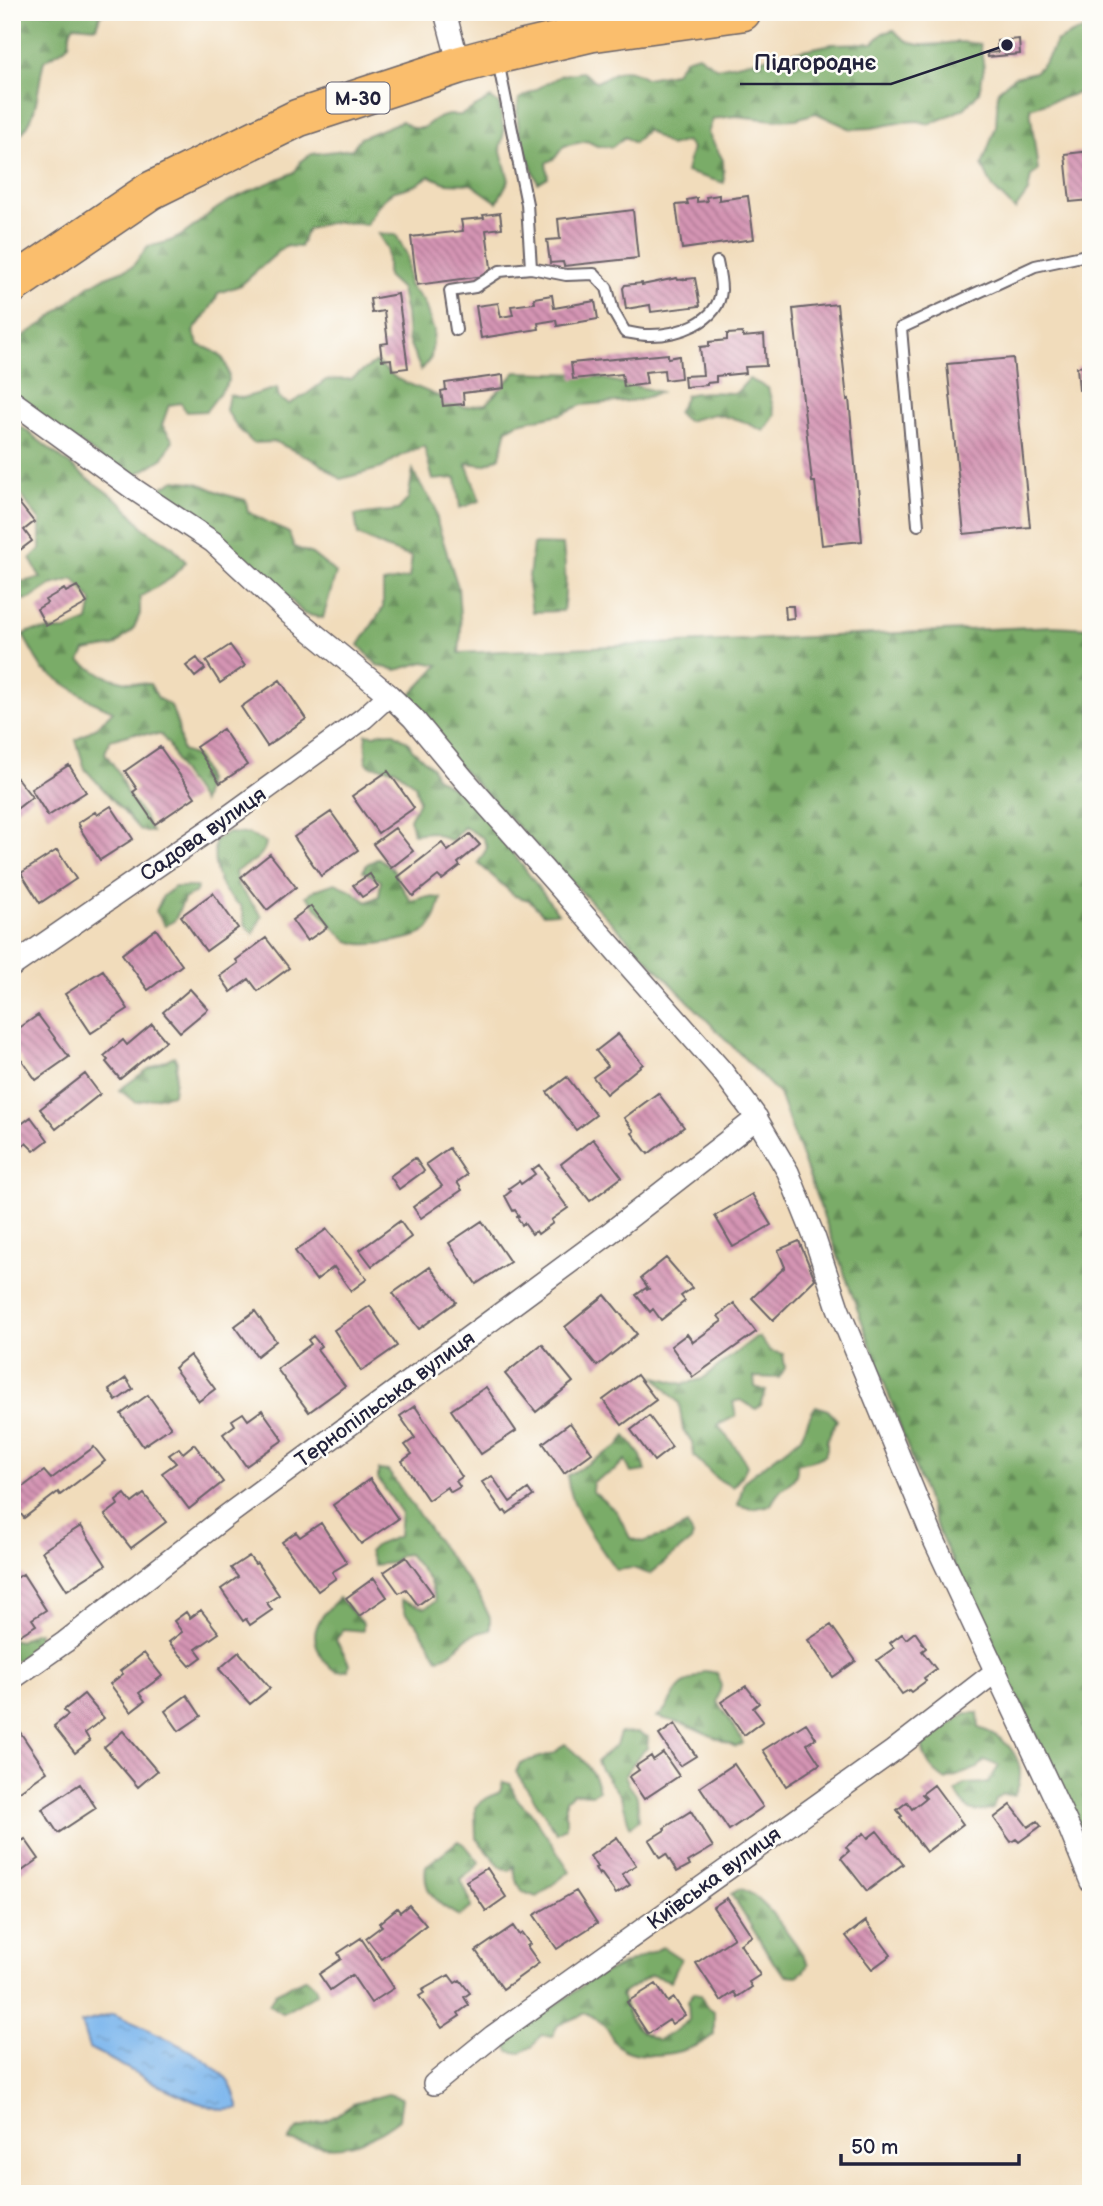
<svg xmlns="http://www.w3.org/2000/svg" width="1103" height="2206" font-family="'Balsamiq Sans',sans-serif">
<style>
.forest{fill:url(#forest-firs);stroke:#4e6752;stroke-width:2}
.water{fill:url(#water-ripples);stroke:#4f6c94;stroke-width:2}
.building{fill:url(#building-back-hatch)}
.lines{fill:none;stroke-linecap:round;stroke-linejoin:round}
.lane-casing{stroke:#6a6368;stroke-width:14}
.street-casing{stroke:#6a6368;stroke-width:24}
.highway-casing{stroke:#6a6368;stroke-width:40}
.lane{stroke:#fff;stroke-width:10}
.street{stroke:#fff;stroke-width:21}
.highway{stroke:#fabe6d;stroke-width:37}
.labels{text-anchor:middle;stroke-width:5;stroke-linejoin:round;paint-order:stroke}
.shield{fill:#fdfcf7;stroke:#646373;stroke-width:2}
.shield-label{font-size:19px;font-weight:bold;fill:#22223b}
.street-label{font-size:21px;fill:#22223b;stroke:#fdfcf7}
.leader{fill:none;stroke:#22223b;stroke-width:2.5}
.callout-dot{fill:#22223b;stroke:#fdfcf7;stroke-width:2.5}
.callout-label{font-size:23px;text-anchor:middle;font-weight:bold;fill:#22223b;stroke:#fdfcf7;stroke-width:5;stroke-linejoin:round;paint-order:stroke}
</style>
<defs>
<pattern id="forest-firs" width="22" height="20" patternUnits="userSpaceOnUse" patternTransform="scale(1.75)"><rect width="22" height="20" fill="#7aac68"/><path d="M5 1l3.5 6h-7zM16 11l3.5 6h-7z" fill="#648c57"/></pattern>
<pattern id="water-ripples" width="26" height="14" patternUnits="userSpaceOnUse" patternTransform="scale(1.75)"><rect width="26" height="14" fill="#7cb6ed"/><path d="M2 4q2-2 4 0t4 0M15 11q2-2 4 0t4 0" fill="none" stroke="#6594c1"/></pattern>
<pattern id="building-back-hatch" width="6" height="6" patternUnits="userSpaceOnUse" patternTransform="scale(1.75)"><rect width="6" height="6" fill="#d494b3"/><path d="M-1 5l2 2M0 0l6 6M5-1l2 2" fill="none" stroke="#ac7893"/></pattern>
</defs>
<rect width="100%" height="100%" fill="#fdfcf7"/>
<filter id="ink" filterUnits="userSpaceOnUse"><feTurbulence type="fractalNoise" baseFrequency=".0143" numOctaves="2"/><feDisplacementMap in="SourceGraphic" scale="14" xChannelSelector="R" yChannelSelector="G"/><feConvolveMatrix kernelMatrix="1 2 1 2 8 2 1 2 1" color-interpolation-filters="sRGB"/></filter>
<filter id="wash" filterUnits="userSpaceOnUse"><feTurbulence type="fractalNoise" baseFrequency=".00686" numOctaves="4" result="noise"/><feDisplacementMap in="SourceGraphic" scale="28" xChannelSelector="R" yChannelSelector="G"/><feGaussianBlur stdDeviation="1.57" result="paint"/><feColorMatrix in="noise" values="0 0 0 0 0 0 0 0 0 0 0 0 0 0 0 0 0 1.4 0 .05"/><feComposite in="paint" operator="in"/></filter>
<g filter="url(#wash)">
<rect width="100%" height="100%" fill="#f1dcbb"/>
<path class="forest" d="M12,12H109L101,14L96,27L74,25C68,32 71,35 69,43C65,51 51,55 44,61C37,85 39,129 12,139Z
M1091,27V89L1030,108L1038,171L1031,176L1028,192L1015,210L993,188L982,165L996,126L998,91L1014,77L1035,72L1046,61L1056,42L1072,34Z
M894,30C912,52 932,44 957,42C965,42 973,43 980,44L984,68L979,92L965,108L946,117L929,124L918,121L903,122L872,128L851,129L816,113L796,119L774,120L735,116L713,119L708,133L723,160L724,183L686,172L692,148L686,141L670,146L646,130L634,143L625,137L612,147L597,146L587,141L564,146L555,158L546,163L548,177L538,183C528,157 512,127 519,99L562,75L582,72L597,82C618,71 624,64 646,78L674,73L685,59L698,55L717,68L832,44L873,43L883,33Z
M491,98L499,104L504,132L500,148L509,180L497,202L471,184L446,183L429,176L416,185L392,192L379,204L366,225C342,221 330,220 307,230L300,247L285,246L241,285L218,293C213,309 202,318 193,332L199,345C220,352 228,358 229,381L206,411L186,412L181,403L169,405L162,425L173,440L163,458L131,478L12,397V343L44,323L89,286L103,278L132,267L148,246C187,242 195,221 224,204C246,191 272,182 295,172L301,161L312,154L352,149L360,138L402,121L412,128H423L435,119L448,115H461Z
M378,234L396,235L407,255L409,285L424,302L434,331L431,358L421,370L408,340L406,314L401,289L387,276V248Z
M376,362L397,379L464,407L486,404L516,372L584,374L660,392L639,400L582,405L561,414L518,423L507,429L500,457L485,465L466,463L480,501L460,508L456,478L433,480L424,446L400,456L382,468L341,479L318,462L276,442L253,443L238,428L226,410L229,395L243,398L277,388L279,398L289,404L307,394L326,380L351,379Z
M749,379L768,388L775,415L764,431L740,420L714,414L687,421L677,413L686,395C703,390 718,393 736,393Z
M12,428H23L87,478L122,503L145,529L173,547L186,562L170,579L140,597V614L133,630L114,646L85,651L80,661C103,678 122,683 150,684L158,698L171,706L178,726L182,751L196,756C207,778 210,778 202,802L180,770L169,745L161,735L135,733L110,740L105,753L119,773L127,794L143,815L152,832L140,830L85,769L76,740L98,726L113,711L93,702L42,669L23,635L31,631L66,630L88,621L92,601L74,579L51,585L30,599L12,601V575L21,582L41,578L30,559L40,549V521L12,483Z
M413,470L417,479L435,506L438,525L458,587L461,631L459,653L1053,626L1091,628V1851L939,1533L779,1094L400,706L439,665L424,662L397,670L378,666L359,645L383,608V583L409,578L412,557L388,549L358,535L355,515L398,510L408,499Z
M175,480L198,483L223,494L246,500L248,512L289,533L294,547L312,554L336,573L323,618L304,614L284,593L165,510L156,491Z
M533,544L563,545C566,568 567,588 563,611L532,612L528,585Z
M383,732L394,733L408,742L412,749L432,767L436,777L456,790L472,796L489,816L499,839L511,851L558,913L543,914L529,900L515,896L478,863L487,848L483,838L464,827L451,841L432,832L413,834L410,819L419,801L415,785L395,769L370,766L366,761V734L375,735Z
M227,833L249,834L266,843C264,859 246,865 235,872L238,886L262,916L253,934L245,924L241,906C217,891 212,867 215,840Z
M379,858L394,870L398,881L411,901L425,897L441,898C439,909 436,919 429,928C419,940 366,948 351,942C339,938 318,907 306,896L315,890L335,883L351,890L367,902L379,896L381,881L363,871L367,864Z
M175,887H197L196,892L184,899L175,920L165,926L156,911L163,896Z
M174,1056L177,1062L173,1094L136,1102L119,1090L148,1069Z
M756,1337H759L770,1351L783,1354L785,1368L779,1378L754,1377L755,1387L766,1391L761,1405L756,1409L740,1400L733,1402L736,1416L718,1425C727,1439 741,1450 747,1466L742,1476L733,1487L717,1479L694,1456L692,1442L683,1430L679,1403L662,1385L656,1377L683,1384L702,1379Z
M816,1406L828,1410L837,1420L827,1440V1449L825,1455L817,1459L797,1464C798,1478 792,1481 782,1489C777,1494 774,1499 771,1505L752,1509L738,1505L744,1481L800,1438C807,1427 808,1416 816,1406Z
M626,1436L641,1456L646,1471L631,1473L625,1460L614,1471L593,1482L592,1491L617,1512L630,1538L642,1542L669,1534L687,1525L693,1536L691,1541L650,1574L633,1568L616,1570C596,1540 572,1513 567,1476L618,1446Z
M378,1470L388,1471L441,1546L480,1597L490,1618V1630C482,1632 473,1633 467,1638C456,1647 454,1655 438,1658L416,1623L406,1614L401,1600L425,1608L436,1601L429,1580L408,1554L400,1555L393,1563L374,1565L369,1552L376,1545L399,1536L401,1512L378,1479Z
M339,1598L363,1623V1631L343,1629L336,1640L349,1663L348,1670C345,1671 341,1672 337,1671C323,1666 312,1642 316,1629C320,1616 330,1607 339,1598Z
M39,1632L38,1644L33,1656L12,1661V1639L19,1641L33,1633Z
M705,1671L717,1673L721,1686L717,1702C726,1716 737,1728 743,1743L736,1747L685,1724L657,1717C668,1711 671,1695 681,1686C689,1680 698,1677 705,1671Z
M966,1713H978L979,1728C1009,1738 1031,1764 1014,1796L1003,1794L996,1799L993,1809C972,1814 965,1810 956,1791L965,1784L988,1783L999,1766L984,1760L978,1768L946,1780C931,1770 925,1762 922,1744Z
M638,1732L648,1737L647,1748L639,1755L625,1775L629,1785L637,1796L639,1820L630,1827C626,1817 625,1802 619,1794C612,1783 601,1774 597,1761L616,1745L620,1733Z
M565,1744C580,1754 595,1773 599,1790L592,1794L573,1793L566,1800V1827L557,1833L516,1772L520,1763L554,1753Z
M503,1782L511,1784C514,1796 519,1803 530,1811L570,1871L537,1897L523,1892L516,1880L514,1866L509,1871L501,1867L476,1838L475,1807L487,1798L500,1792Z
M458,1841L465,1845L479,1862L476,1867L461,1880L470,1900L471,1908L459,1916C437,1904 422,1893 426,1866Z
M740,1889C760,1891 798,1945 808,1964L804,1971L797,1976L786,1975L774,1963L731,1894Z
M663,1947L681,1959L671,1981L651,1975L621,1995C631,2022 630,2028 658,2040L676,2030L689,2020L688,2001L694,1992L701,1995L705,2005L714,2011V2034C695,2053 638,2065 616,2044C612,2041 611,2034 608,2030C603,2023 593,2016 586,2013L558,2025L552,2036L541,2035L533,2046L520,2053L509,2051L505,2042L519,2029L572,1994L589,1980Z
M306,1978L315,1986L317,1993L283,2013L269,2005L275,1993Z
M388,2094L402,2098L399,2119C358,2150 339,2151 288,2141L297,2129L323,2122L337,2115L353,2104Z"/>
<path class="water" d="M113,2014C143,2027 219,2058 232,2088C235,2094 237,2102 239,2109L222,2110L196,2102L160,2086L89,2048L81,2023Z"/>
<g id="blocks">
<path class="building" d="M1019,39L1020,54L988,57L987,53L998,52L997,41Z
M1091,151V200L1070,202L1065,154Z
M719,195V200L748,196L754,239L682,249L676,205L688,204L687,200L697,198V202L707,201L706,197Z
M633,210L638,258L564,266L563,262L550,263L547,240L560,239L558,219Z
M500,213L502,228L486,230L492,275L417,285L411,237L463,231L461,220L484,218L483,215Z
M677,278L678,280L695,278L700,306L651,312L650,305L626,309L623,288L625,285L642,283V285Z
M398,294L408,368L392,370L391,359L382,360L380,344L388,343L384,311L372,313L370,299Z
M552,295L554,308L595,301L598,319L557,326L556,320L538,323L539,329L481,338L476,306L498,303L501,317L513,315L511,306L535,303L534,298Z
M837,304L847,400L849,399L862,541L822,545L815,482H812L793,309Z
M742,333L743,337L764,335L766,366L745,367L746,373L716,376V382L707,383V385L685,387L684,376L703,375L700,347L709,346V342L727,340V334Z
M668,354V358L679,356L681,378L665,380L664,370L645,372L647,384L624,387L622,374L573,379L571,363Z
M1013,358L1030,527L964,534L947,364Z
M1091,365V389L1079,390L1077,367Z
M503,375L504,388L463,393L464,404L443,406L441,391L446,390L445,383Z
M12,494L34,522L24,530L32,541L12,556Z
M77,586L87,603L46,626L37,609L47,603L45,600L64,589L66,592Z
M785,606H793L794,618L786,619Z
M230,645L245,666L220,683L206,661Z
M197,658L205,669L195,677L186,666Z
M280,680L306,719L267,746L241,707Z
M223,729L247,765L220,783L196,747Z
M160,747L195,797L155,824L133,792L137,789L125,771Z
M69,765L86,792L48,816L31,789Z
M388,771L414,808L378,833L352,796Z
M17,778L32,797L14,811L12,808V782Z
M111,806L133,839L100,860L79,827L80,826L78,823L95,812L97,815Z
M331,812L358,850L321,876L294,837Z
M395,828L413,851L391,868L373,844Z
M470,834L480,845L458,863L460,866L442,880L438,876L413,896L398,877L442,843L448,851Z
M57,850L76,879L40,903L21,873Z
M270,854L296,887L267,910L241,877Z
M370,874L378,887L362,897L353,885Z
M213,893L238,928L206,951L181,916Z
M311,906L327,927L307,941L292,920Z
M156,929L182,965L148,990L122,954Z
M266,938L289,968L258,991L249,979L231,992L220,976L238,963L236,960Z
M103,970L128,1009L91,1033L65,994Z
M190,989L208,1009L180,1032L163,1012Z
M38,1015L69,1057L36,1080L12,1046V1033Z
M152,1024L166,1041L120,1079L106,1062L108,1060L104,1056L123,1040L127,1045Z
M618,1034L643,1064L606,1094L593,1077L608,1066L596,1051Z
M85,1074L100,1094L56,1129L40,1109Z
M567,1077L596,1115L576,1130L547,1092Z
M658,1093L684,1127L648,1154L632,1133L634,1131L624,1118Z
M31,1117L48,1140L34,1151L26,1143L12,1155V1131Z
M593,1139L622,1177L590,1201L561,1164Z
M449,1148L467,1175L457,1182L462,1190L421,1218L413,1207L442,1186L426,1164Z
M415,1158L424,1171L399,1189L390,1176Z
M539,1165L548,1177L546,1178L568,1208L551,1220L553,1223L538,1234L536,1231L532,1234L524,1223L522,1225L517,1217L519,1216L515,1210L513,1211L505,1196L511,1191L509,1188L519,1181L521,1184L535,1174L532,1170Z
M752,1194L771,1225L733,1247L715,1216Z
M400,1221L411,1237L372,1266L360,1250Z
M482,1221L510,1262L476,1284L449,1243Z
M327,1229L367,1279L351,1291L334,1267L316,1280L295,1251Z
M799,1241L815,1279L773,1320L752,1298L785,1267L778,1250Z
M666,1258L692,1288L681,1296L685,1301L661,1320L653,1309L650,1312L636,1295L646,1288L647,1290L649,1289L641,1278Z
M430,1267L456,1302L419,1329L393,1293Z
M605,1295L637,1334L597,1366L565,1327Z
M734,1303L756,1332L693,1377L671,1346L687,1334L693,1342L722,1321L718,1316Z
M370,1306L397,1346L361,1371L334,1330Z
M255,1311L276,1341L257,1356L235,1326Z
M313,1336L321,1346L317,1349L345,1386L309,1412L277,1369L311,1344L308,1340Z
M542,1344L573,1382L536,1412L505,1374Z
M190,1355L215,1389L199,1401L174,1368Z
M637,1375L656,1400L622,1425L603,1400Z
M126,1378L133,1389L116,1401L109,1390Z
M486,1387L516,1431L481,1454L451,1410Z
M148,1395L171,1427L143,1446L121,1414Z
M415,1406L462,1477L456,1481L460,1487L451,1492L447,1487L428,1500L402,1461L412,1454L405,1445L415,1438L400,1416Z
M262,1410L283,1440L246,1466L223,1434L235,1425L232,1420L243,1413L248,1420Z
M649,1416L672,1447L654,1461L631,1430Z
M570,1423L592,1453L564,1473L543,1443Z
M194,1444L223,1482L189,1509L162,1473L176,1463L169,1455L179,1448L183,1453Z
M94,1447L105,1461L60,1495L58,1492L24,1518L12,1502V1495L44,1471L51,1479Z
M492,1476L510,1502L528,1489L533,1496L507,1514L505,1511L503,1512L482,1482Z
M370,1479L398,1519L361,1544L333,1505Z
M125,1494L132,1503L144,1494L166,1522L131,1548L105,1515L118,1505L116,1501Z
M321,1523L347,1563L332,1572L336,1578L318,1591L282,1542L296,1532L300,1537Z
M81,1526L106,1565L67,1590L42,1551Z
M249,1556L255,1564L257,1563L279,1595L267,1603L272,1610L250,1625L246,1619L243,1621L221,1589L238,1577L231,1568Z
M406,1557L433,1594L418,1605L406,1589L399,1593L384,1572Z
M23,1574L46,1610L32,1619L36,1625L17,1637L12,1630V1581Z
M374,1578L387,1597L359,1616L346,1598Z
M201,1610L219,1633L196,1649L202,1657L190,1666L169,1642L182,1632L174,1621L186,1612L190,1618Z
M831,1625L856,1661L833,1677L808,1640Z
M915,1632L926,1648L922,1651L936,1669L924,1678L926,1681L911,1692L909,1690L902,1694L877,1660L894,1648L890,1643L902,1634L906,1639Z
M239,1652L270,1688L250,1704L219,1669Z
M144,1653L162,1676L139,1693L145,1701L131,1712L110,1684L123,1674L120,1671Z
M746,1686L759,1703L753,1708L763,1721L744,1735L721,1702Z
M84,1694L104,1718L85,1733L90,1741L75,1753L54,1726L68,1715L64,1710Z
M187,1695L201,1716L179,1731L165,1711Z
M806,1723L816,1738L807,1744L820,1764L786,1786L763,1750Z
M675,1724L696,1756L680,1766L659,1735Z
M123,1731L157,1771L138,1787L104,1747Z
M20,1732L47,1772L14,1795L12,1792V1738Z
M663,1753L679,1776L644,1799L629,1777L639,1770L636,1766L651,1756L653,1760Z
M734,1764L763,1807L729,1830L700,1787Z
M80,1784L96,1808L58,1833L42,1809Z
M934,1785L963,1824L926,1852L900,1817L902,1816L897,1810L907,1802L912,1809L926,1798L922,1794Z
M1011,1805L1028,1827L1037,1821L1041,1826L1019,1842L1016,1839L1011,1842L994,1818Z
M691,1811L713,1847L688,1862L690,1865L677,1872L666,1854L660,1858L649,1840L665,1830L664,1828Z
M877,1831L903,1864L867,1891L841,1858L849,1851L846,1847L864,1833L868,1838Z
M617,1837L636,1865L622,1874L630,1885L616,1894L601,1873L599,1875L595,1868L597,1867L590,1856Z
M25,1839L39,1859L12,1878V1848Z
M487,1868L506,1897L486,1911L466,1881Z
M576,1891L597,1923L557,1949L534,1915Z
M727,1898L752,1936L740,1944L760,1975L749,1982L752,1987L737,1997L734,1992L721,2001L696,1963L734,1938L713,1907Z
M409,1905L426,1925L382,1959L366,1938L382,1926L379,1923L397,1908L400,1912Z
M866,1921L891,1955L872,1969L846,1936Z
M513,1926L519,1935L522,1933L530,1944L527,1946L539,1963L503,1989L476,1951Z
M361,1938L394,1988L371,2003L352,1975L330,1990L319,1974L341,1959L338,1953Z
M449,1975L455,1983L460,1980L470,1993L464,1997L469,2005L458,2013L460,2016L442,2028L419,1996L424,1993L422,1990Z
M656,1984L668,2002L674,1998L685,2015L672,2024L669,2020L648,2034L627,2002Z"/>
</g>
</g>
<g filter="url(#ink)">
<use href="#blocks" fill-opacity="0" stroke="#6a6368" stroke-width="2"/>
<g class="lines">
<defs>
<path id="lane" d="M498,61L527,204L531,268L566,275L594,274L607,288L613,311L625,332C633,333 640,335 647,335C675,336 719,323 721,290C721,281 719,271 717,262
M456,330L450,291L475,287L500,271L531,268
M918,525L901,328L1035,266L1091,254"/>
<path id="street" d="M445,12L459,65
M12,401L135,490L213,542L290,614L389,695L413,718L463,778L722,1071L754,1114L788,1172L815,1239L838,1308L933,1538L1070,1830L1091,1882
M12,966L218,824L364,718L389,695
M12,1679L65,1642L225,1517L607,1235L757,1118
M434,2084L493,2036L893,1751L995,1672"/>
<path id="highway" d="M12,285L150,191L298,118L459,65L497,55L591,33L742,12"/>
</defs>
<use href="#lane" class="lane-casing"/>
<use href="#street" class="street-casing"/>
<use href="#highway" class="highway-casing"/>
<use href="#lane" class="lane"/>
<use href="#street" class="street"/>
<use href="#highway" class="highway"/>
</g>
</g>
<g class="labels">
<rect class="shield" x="326.5" y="82.5" width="63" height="31" rx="5"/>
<g class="shield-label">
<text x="358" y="105">М-30</text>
</g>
<g class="street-label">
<text transform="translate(203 834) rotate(-35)" y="7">Садова вулиця</text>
<text transform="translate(385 1399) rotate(-36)" y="7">Тернопільська вулиця</text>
<text transform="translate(714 1878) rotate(-36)" y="7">Київська вулиця</text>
</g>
</g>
<path class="leader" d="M1007 45L891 84H740"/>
<circle class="callout-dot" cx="1007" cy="45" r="7"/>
<g class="callout-label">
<text x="815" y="70">Підгороднє</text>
</g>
<rect width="1103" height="2206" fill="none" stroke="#fdfcf7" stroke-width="42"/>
<path d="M841 2154v10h178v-10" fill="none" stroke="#22223b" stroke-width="3.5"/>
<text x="851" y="2154" font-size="21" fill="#22223b" stroke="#fdfcf7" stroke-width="5" paint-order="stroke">50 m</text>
</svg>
